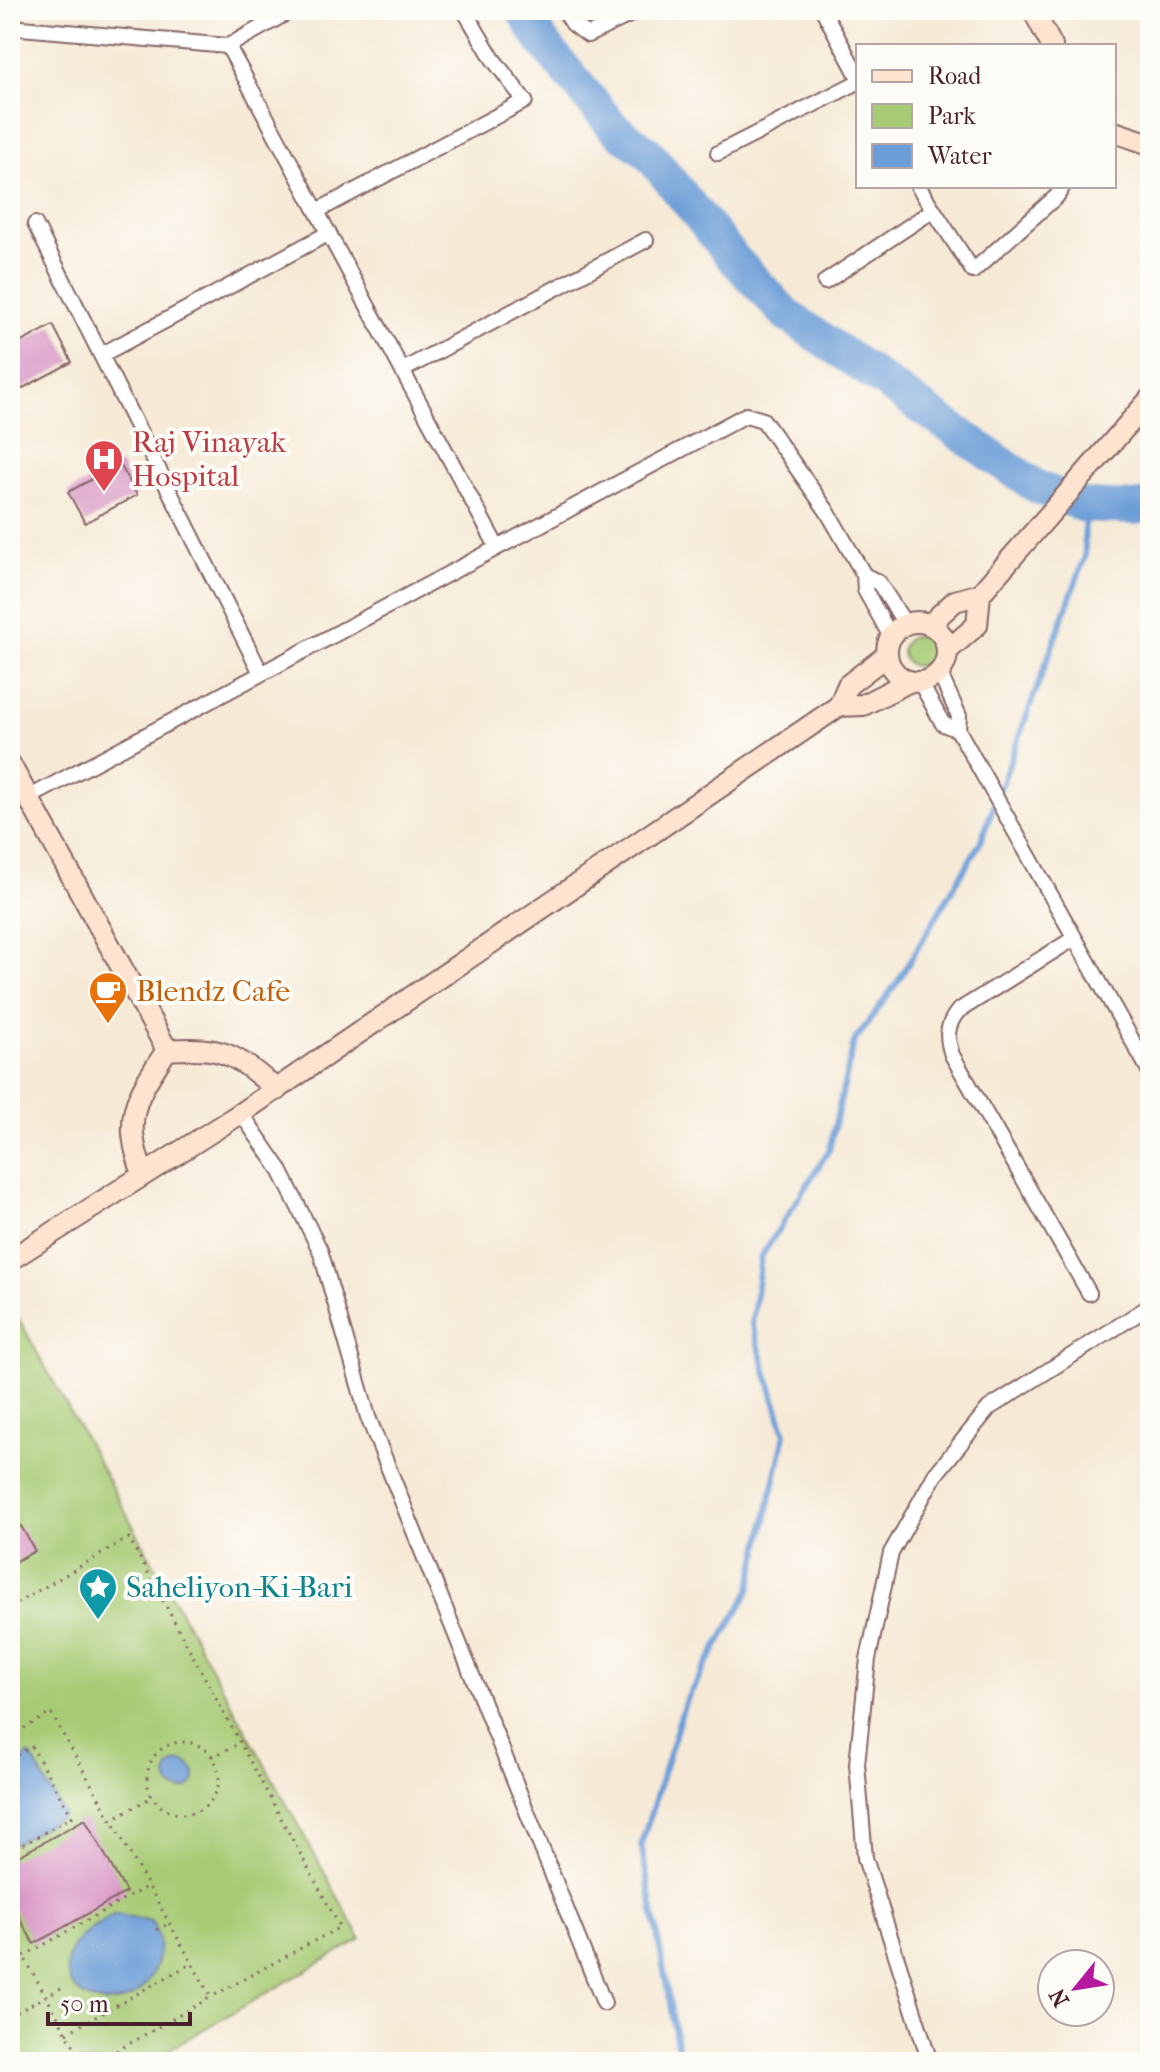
<svg xmlns="http://www.w3.org/2000/svg" width="1160" height="2072" font-family="'IM FELL French Canon',serif">
<style>
.green{fill:#a7cb75;stroke:#787550;stroke-width:2}
.water{fill:#6c9dd7;stroke:#5b5e81;stroke-width:2}
.lines{fill:none;stroke-linecap:round;stroke-linejoin:round}
.stream{stroke:#6c9dd7;stroke-width:6}
.river{stroke:#6c9dd7;stroke-width:34}
.building{fill:#d894c4}
.street-casing{stroke:#866666;stroke-width:18}
.secondary-casing{stroke:#866666;stroke-width:24}
.path{stroke:#866666;stroke-width:3;stroke-dasharray:2 6;stroke-linecap:butt}
.street{stroke:#fff;stroke-width:14}
.secondary{stroke:#fde4d0;stroke-width:20}
.labels{text-anchor:middle;stroke-width:8;stroke-linejoin:round;paint-order:stroke}
.health-label{font-size:30px;fill:#be3a42;stroke:#fdfcf7;text-anchor:start}
.food-label{font-size:30px;fill:#c56008;stroke:#fdfcf7;text-anchor:start}
.culture-label{font-size:30px;fill:#0d838f;stroke:#fdfcf7;text-anchor:start}
</style>
<rect width="100%" height="100%" fill="#fdfcf7"/>
<filter id="ink" filterUnits="userSpaceOnUse"><feTurbulence type="fractalNoise" baseFrequency=".0125" numOctaves="2"/><feDisplacementMap in="SourceGraphic" scale="16" xChannelSelector="R" yChannelSelector="G"/><feConvolveMatrix kernelMatrix="1 2 1 2 8 2 1 2 1" color-interpolation-filters="sRGB"/></filter>
<filter id="wash" filterUnits="userSpaceOnUse"><feTurbulence type="fractalNoise" baseFrequency=".006" numOctaves="4" result="noise"/><feDisplacementMap in="SourceGraphic" scale="32" xChannelSelector="R" yChannelSelector="G"/><feGaussianBlur stdDeviation="1.8" result="paint"/><feColorMatrix in="noise" values="0 0 0 0 0 0 0 0 0 0 0 0 0 0 0 0 0 1.4 0 .05"/><feComposite in="paint" operator="in"/></filter>
<g filter="url(#wash)">
<rect width="100%" height="100%" fill="#f6e9d5"/>
<path class="green" d="M902 651a15 15 0 1 1 30 0a15 15 0 1 1-30 0Z
M10,1303L361,1939L147,2062H10Z"/>
<path class="water" d="M30,1754L64,1815L10,1846V1765Z
M167 1776a14 14 0 1 1 28 0a14 14 0 1 1-28 0Z
M115,1914L151,1921C161,1936 162,1949 155,1967C123,2049 0,1972 115,1914Z"/>
<g class="lines">
<path class="stream" d="M684,2062L677,2043L641,1845L685,1702L750,1590L785,1434L752,1324L761,1257L829,1150L854,1042L898,981L980,843L1085,557L1084,506"/>
<path class="river" d="M522,10L542,41L614,128L647,152L733,258L787,315L1037,487L1084,506L1136,508L1150,505"/>
</g>
<g id="blocks">
<path class="building" d="M53,325L72,362L10,395V348Z
M120,464L137,495L85,523L68,492Z
M21,1526L35,1551L10,1564V1532Z
M85,1819L126,1892L34,1944L10,1901V1861Z"/>
</g>
</g>
<g filter="url(#ink)">
<use href="#blocks" fill-opacity="0" stroke="#866666" stroke-width="2"/>
<g class="lines">
<defs>
<path id="street" d="M564,10L573,24L588,35L640,10
M823,10L858,76
M10,27L228,46L496,545
M228,46L292,10
M718,153L858,82
M918,186L973,271L1057,196L1063,186
M317,211L525,101L493,59L464,10
M35,224L261,673
M825,282L932,211
M101,355L329,233
M403,370L646,240
M864,575L879,583L906,625
M939,672L959,716L958,730L1150,1072
M920,682L943,724L958,730
M28,798L746,415L763,420L827,511L864,575L865,590L891,637
M1073,939L958,1011C946,1026 946,1037 952,1055L1089,1293
M241,1113L279,1168L320,1250L368,1417L604,2003
M930,2062L865,1858L857,1764L868,1659L891,1553L935,1475L989,1408L1150,1306"/>
<path id="secondary" d="M1033,10L1052,46
M1114,132L1150,144
M887 652a30 30 0 1 1 60 0a30 30 0 1 1-60 0Z
M929,625L955,601L980,594L1150,399
M947,651L977,625L980,594
M839,706L848,685L887,655
M10,764L167,1050
M143,1174C122,1117 135,1098 167,1050C223,1046 234,1053 277,1090
M10,1260L241,1113L839,706L863,705L910,681"/>
</defs>
<use href="#street" class="street-casing"/>
<use href="#secondary" class="secondary-casing"/>
<path class="path" d="M10,1607L129,1538L340,1927L211,1997
M10,1736L51,1713L211,1997L97,2062
M147 1778a36 36 0 1 1 72 0a36 36 0 1 1-72 0Z
M212,1757L240,1743
M10,1759L32,1747L72,1817L10,1852
M111,1820L152,1797
M157,1930L168,1924
M10,1932L83,2062
M24,1956L148,1886
M10,2016L63,1987
M67,2033L192,1963"/>
<use href="#street" class="street"/>
<use href="#secondary" class="secondary"/>
</g>
</g>
<defs>
<symbol id="hospital-pin" viewBox="-11 -11 22 30"><path d="M0 17L-7.5 6A9.5 9.5 0 1 1 7.5 6Z" fill="#e0444e" stroke="#fdfcf7"/><path d="M-5-5h3v3.5h4V-5h3V5h-3V1.5h-4V5h-3Z" fill="#fff"/></symbol>
<symbol id="cafe-pin" viewBox="-11 -11 22 30"><path d="M0 17L-7.5 6A9.5 9.5 0 1 1 7.5 6Z" fill="#e8710a" stroke="#fdfcf7"/><path d="M-5.5-4.5H6V0H3Q3 3.5 0 3.5H-2.5Q-5.5 3.5-5.5 0ZM3-3.2v2h1.7v-2ZM-6 4.5H4V6H-6Z" fill="#fff"/></symbol>
<symbol id="sight-pin" viewBox="-11 -11 22 30"><path d="M0 17L-7.5 6A9.5 9.5 0 1 1 7.5 6Z" fill="#0f9aa8" stroke="#fdfcf7"/><path d="M0-6L1.8-2.2L6-1.7L2.9 1.2L3.7 5.4L0 3.3L-3.7 5.4L-2.9 1.2L-6-1.7L-1.8-2.2Z" fill="#fff"/></symbol>
</defs>
<g fill-rule="evenodd">
<use href="#hospital-pin" x="82" y="437" width="44" height="60"/>
<use href="#cafe-pin" x="86" y="969" width="44" height="60"/>
<use href="#sight-pin" x="76" y="1565" width="44" height="60"/>
</g>
<g class="labels">
<g class="health-label">
<text x="132" y="452">Raj Vinayak<tspan x="132" dy="34">Hospital</tspan></text>
</g>
<g class="food-label">
<text x="136" y="1001">Blendz Cafe</text>
</g>
<g class="culture-label">
<text x="126" y="1597">Saheliyon-Ki-Bari</text>
</g>
</g>
<rect width="1160" height="2072" fill="none" stroke="#fdfcf7" stroke-width="40"/>
<rect x="856" y="44" width="260" height="144" fill="#fdfcf7" stroke="#b5a4a5" stroke-width="2"/>
<rect x="872" y="70" width="40" height="12" fill="#fde4d0" stroke="#b5a4a5" stroke-width="2"/>
<text x="928" y="84" font-size="24" fill="#4a1f2b">Road</text>
<rect x="872" y="104" width="40" height="24" fill="#a7cb75" stroke="#b5a4a5" stroke-width="2"/>
<text x="928" y="124" font-size="24" fill="#4a1f2b">Park</text>
<rect x="872" y="144" width="40" height="24" fill="#6c9dd7" stroke="#b5a4a5" stroke-width="2"/>
<text x="928" y="164" font-size="24" fill="#4a1f2b">Water</text>
<g transform="translate(1076 1988) rotate(240)"><circle r="38" fill="#fdfcf7" stroke="#b5a4a5" stroke-width="2"/>
<path d="M0-6L14 30L0 20L-14 30Z" fill="#b5179e"/>
<text y="-12" font-size="22" font-weight="bold" text-anchor="middle" fill="#4a1f2b">N</text>
</g>
<path d="M48 2012v12h142v-12" fill="none" stroke="#4a1f2b" stroke-width="4"/>
<text x="60" y="2012" font-size="24" fill="#4a1f2b" stroke="#fdfcf7" stroke-width="6" paint-order="stroke">50 m</text>
</svg>
